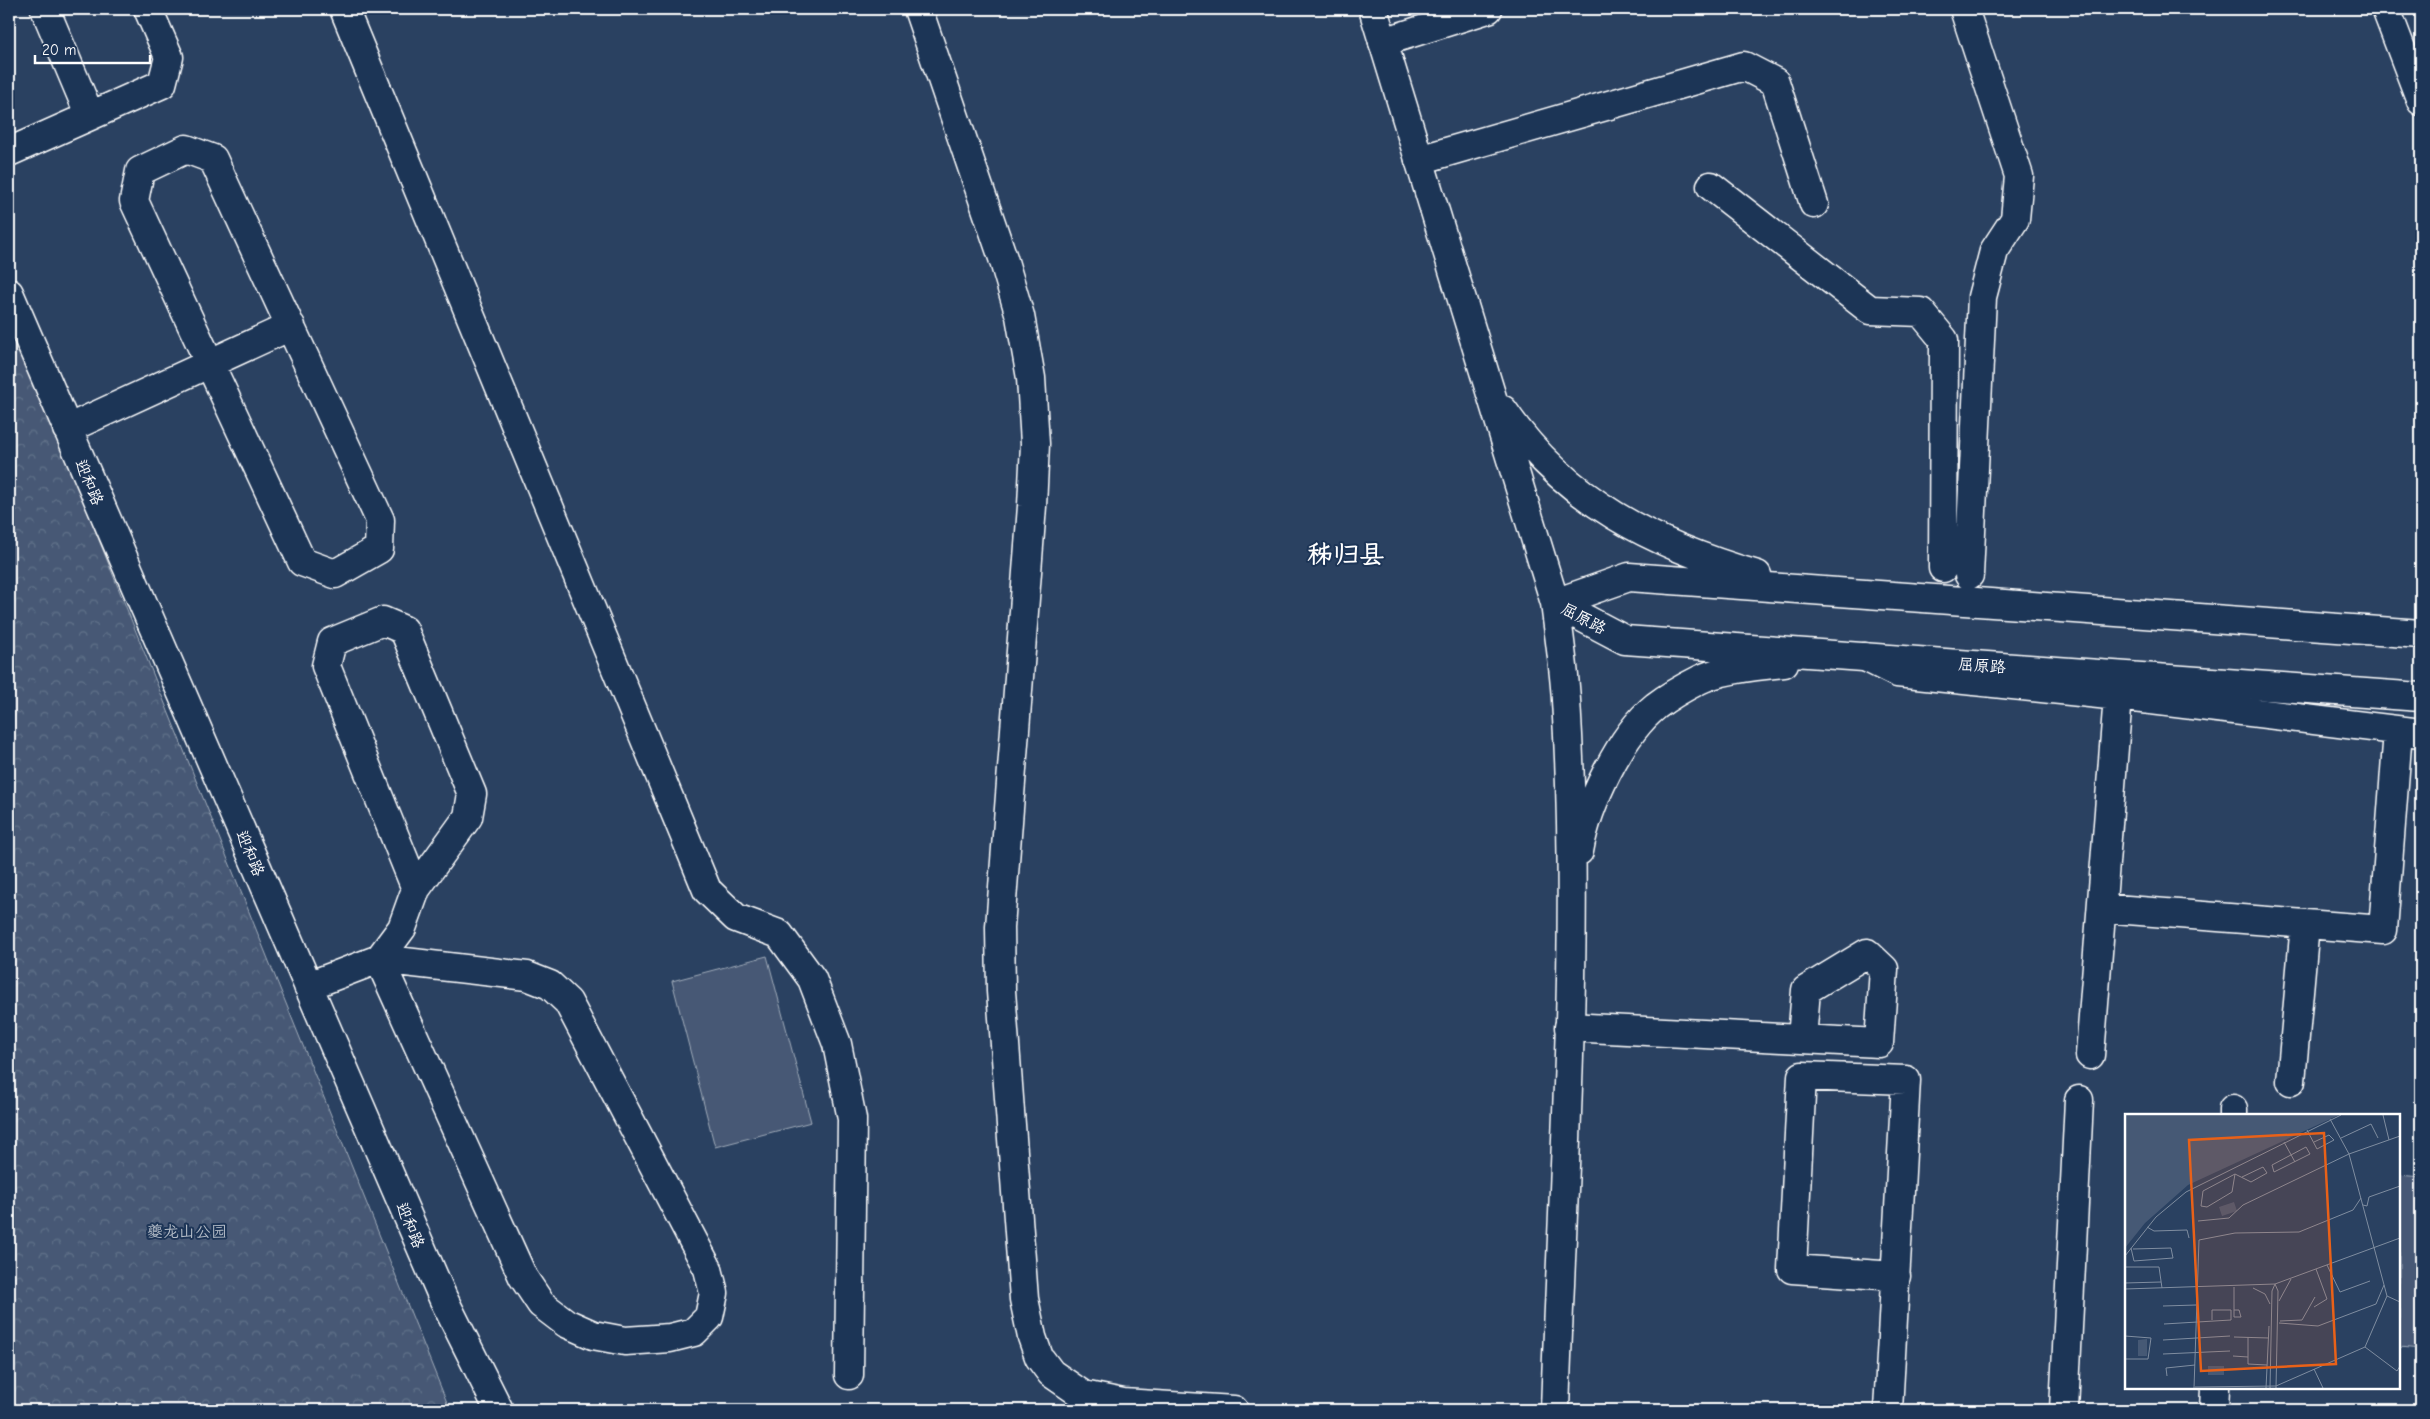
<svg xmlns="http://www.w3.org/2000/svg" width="2430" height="1419" font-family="'Comic Neue','LXGW WenKai TC',sans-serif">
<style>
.green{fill:#465975;stroke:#a2acba}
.forest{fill:url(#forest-crowns);stroke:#a2acba}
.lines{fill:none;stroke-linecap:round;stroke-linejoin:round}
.minor-casing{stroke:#fff;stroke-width:31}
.major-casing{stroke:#fff;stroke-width:31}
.minor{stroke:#1d3557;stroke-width:28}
.major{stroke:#1d3557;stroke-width:28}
.labels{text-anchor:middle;stroke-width:4;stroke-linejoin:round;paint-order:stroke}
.street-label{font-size:16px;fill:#fff;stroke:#1d3557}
.park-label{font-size:16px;fill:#b5bdc8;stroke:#1d3557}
.town-label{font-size:26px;font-weight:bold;fill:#fff;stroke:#1d3557}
.inset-road{fill:none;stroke:#7f8da0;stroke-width:1}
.view{fill:#e96118;fill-opacity:0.15;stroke:#e96118;stroke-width:2.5}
.inset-edge{fill:none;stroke:#fff;stroke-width:2.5}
</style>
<defs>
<pattern id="forest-crowns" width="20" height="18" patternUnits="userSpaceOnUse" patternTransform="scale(1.25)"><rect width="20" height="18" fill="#465975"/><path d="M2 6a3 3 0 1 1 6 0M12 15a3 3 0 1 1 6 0" fill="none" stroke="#62728a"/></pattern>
</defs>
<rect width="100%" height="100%" fill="#2a4161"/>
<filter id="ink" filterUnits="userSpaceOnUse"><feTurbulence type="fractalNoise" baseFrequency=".02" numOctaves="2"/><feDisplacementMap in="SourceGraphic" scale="10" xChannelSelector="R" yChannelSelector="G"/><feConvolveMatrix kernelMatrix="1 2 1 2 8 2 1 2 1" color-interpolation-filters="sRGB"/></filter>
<g filter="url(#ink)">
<path class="green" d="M767,956L811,1122L715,1147L672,981Z
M2399,1175L2421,1177V1349L2399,1347Z"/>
<path class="forest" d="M9,317L450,1410H9Z"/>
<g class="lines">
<defs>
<path id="minor" d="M45,9L90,116
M344,9L707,890L736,918L779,934L812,979L837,1044L852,1119L849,1375
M918,9L1003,258L1020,316L1031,378L1035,444L1032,506L1000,927L1001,991L1024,1299L1032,1337L1039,1357L1051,1373L1083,1395L1123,1403L1234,1410
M1964,9L2019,176L2015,219L1994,251L1982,297L1969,575
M2386,9L2421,101
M1383,42L1488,9
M186,149L213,159L380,520L379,549L335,574L302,562L134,201L140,171Z
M9,152L162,84L169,57L148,9
M1419,160L1744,66L1775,82L1814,204
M1711,186L1870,310L1921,312L1944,340L1943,568
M9,293L443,1298L499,1410
M67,429L291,326
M1865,657L1897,673L2118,696L2421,733
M2102,908L2383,930L2398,731
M379,959L527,976L550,985L568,1002L708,1269L714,1293L709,1317L694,1332L670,1338L625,1341L593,1335L566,1323L541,1304L523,1277Z
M308,986L379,959L402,928L416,889L468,817L472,794L404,630L383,621L332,642L326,666L416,889
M1569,1027L1879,1043L1884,969L1867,953L1806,990L1802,1039
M2090,1055L2118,696
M2291,1081L2305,924
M2233,1115V1109
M1888,1410L1906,1080L1802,1076L1792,1269L1896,1276
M2064,1410L2079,1100
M2214,1410L2215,1388"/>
<path id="major" d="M1373,9L1555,603C1559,635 1564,667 1566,700C1581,934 1563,1175 1555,1410
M1503,410C1565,501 1654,545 1757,575
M1555,603L1625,640L2421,697
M1555,603L1629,577L2421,634
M1579,851C1587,805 1620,735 1656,706C1669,696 1685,687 1699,680C1718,670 1762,665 1784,663"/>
</defs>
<use href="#minor" class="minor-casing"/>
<use href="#major" class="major-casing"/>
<use href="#minor" class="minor"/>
<use href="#major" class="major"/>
</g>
</g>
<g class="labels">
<g class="street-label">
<text transform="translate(90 482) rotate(67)" y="6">迎和路</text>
<text transform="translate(1584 618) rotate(28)" y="6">屈原路</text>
<text transform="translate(1982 665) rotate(4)" y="6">屈原路</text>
<text transform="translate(251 853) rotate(67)" y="6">迎和路</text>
<text transform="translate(411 1225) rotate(67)" y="6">迎和路</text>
</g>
<g class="park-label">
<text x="187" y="1237">夔龙山公园</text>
</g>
<g class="town-label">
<text x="1346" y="563">秭归县</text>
</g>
</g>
<g transform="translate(2125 1114)">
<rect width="275" height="275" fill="#2a4161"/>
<path d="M109,88L112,97L97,102L94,93ZM22,225V242H13V226ZM83,252H99V261H83Z" fill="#465975"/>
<path d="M0,1H214L63,71L20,109L0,134Z" fill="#465975"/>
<path class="inset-road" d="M258,1L264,26M205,5L224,40L262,182M182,16L192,35L209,26L204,21L189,28M216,24L246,10L253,24M159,28L170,48M181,33L185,40L149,58L147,51ZM110,60L107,78L82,93L76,92L78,77ZM110,60L126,68L142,59L138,53L117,63M238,91L242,92L244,83L275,72M73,107L104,104L118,91L224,40L275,22M22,113L29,117L62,116L64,124M6,134L9,147L48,144L46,134L8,135M0,142L31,103L61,78L216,1M202,151L215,178L245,167M0,153H34L37,174M0,169L36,168M150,170L153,177L151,274M109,173V203H116L114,196H109M128,174L140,180L145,190M0,175L150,170L275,124M154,187L166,165M38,192L71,191M189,193L202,185L191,155M155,207L177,206L190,183M154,209L193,212L251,190L259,171M39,210L106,206V196H87V206M0,222L26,224L23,245H0M109,223L144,224M123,223V250L142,251M38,226L105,222M240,233L272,257L275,252M38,240L105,237M108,242L123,243M189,255L198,274M42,262L41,254L70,251M70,273L151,272L240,233L262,182L275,188M69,274L74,126L110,119L174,118L228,96L236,84M141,274L144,212M145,274L147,177L150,170"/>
<path class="view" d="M199,19L211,250L76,257L64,26Z"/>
<rect width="275" height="275" class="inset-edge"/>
</g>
<rect width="2430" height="1419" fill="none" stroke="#1d3557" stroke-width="30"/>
<rect x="15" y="15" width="2400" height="1389" fill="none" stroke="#fff" stroke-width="2" filter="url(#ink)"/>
<path d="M35 55v8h115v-8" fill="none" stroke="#ffffff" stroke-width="2.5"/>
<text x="42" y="55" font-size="15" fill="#ffffff" stroke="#1d3557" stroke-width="4" paint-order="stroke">20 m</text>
</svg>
